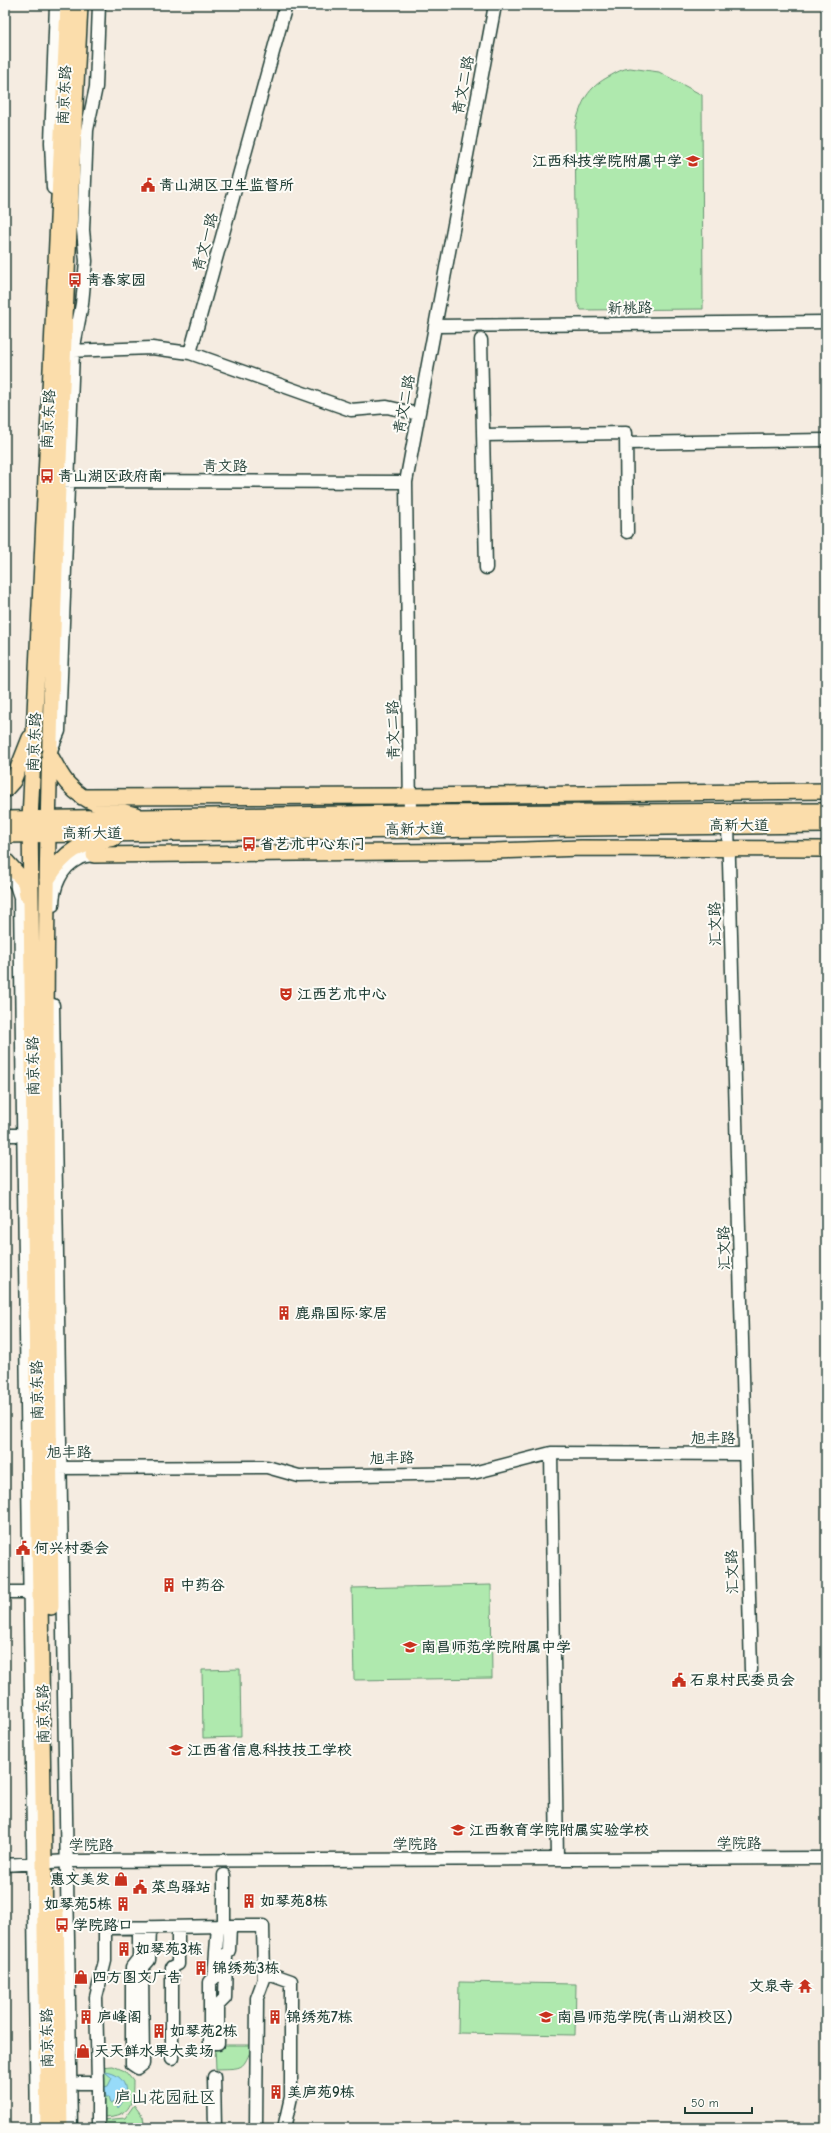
<svg xmlns="http://www.w3.org/2000/svg" width="831" height="2133" font-family="'Comic Neue','LXGW WenKai TC',sans-serif">
<style>
.green{fill:#afe9ae;stroke:#679371}
.water{fill:#97dbf9;stroke:#679caa}
.lines{fill:none;stroke-linecap:round;stroke-linejoin:round}
.minor-casing{stroke:#1f3d34;stroke-width:15}
.major-casing{stroke:#1f3d34;stroke-width:18}
.highway-casing{stroke:#1f3d34;stroke-width:20}
.minor{stroke:#fdfcf7;stroke-width:12}
.major{stroke:#fbddab;stroke-width:15}
.highway{stroke:#fbddab;stroke-width:17}
.labels{text-anchor:middle;stroke-width:4;stroke-linejoin:round;paint-order:stroke}
.street-label{font-size:15px;fill:#1f3d34;stroke:#fdfcf7}
.poi-label{font-size:15px;font-weight:bold;fill:#1f3d34;stroke:#fdfcf7;text-anchor:start}
.quarter-label{font-size:17px;fill:#1f3d34;stroke:#fdfcf7}
</style>
<rect width="100%" height="100%" fill="#f5ece1"/>
<filter id="ink" filterUnits="userSpaceOnUse"><feTurbulence type="fractalNoise" baseFrequency=".025" numOctaves="2"/><feDisplacementMap in="SourceGraphic" scale="8" xChannelSelector="R" yChannelSelector="G"/><feConvolveMatrix kernelMatrix="1 2 1 2 8 2 1 2 1" color-interpolation-filters="sRGB"/></filter>
<g filter="url(#ink)">
<path class="green" d="M630,68L659,72L702,95L703,309L581,310L577,302L575,126C582,101 587,88 610,76C617,72 622,69 630,68Z
M491,1585L492,1678L354,1680L352,1588Z
M240,1669L241,1737L203,1738L202,1670Z
M459,1982L576,1984L575,2035L458,2033Z
M215,2045H253C242,2071 244,2068 216,2069Z
M113,2066L125,2071L133,2081C133,2108 129,2117 100,2117L99,2067Z
M134,2105L143,2117L145,2128H102V2120L125,2118Z"/>
<path class="water" d="M105,2072C126,2074 132,2093 118,2108L115,2102L111,2104L109,2097H106L104,2087L108,2086L112,2078Z"/>
<g class="lines">
<defs>
<path id="minor" d="M53,188L51,142L56,5
M435,326L826,322
M481,340L486,568
M67,351L152,348L190,353L286,5
M190,353L351,410L387,407L418,414
M483,435L626,433L627,532
M626,443L826,440
M61,481L406,482
M51,750L59,731L73,351L82,304L86,261L83,230L87,130L96,87L99,5
M410,814L406,482L495,5
M728,825L751,1670
M8,875L16,885L20,897L37,2128
M53,905C53,888 61,867 78,859C82,856 89,856 94,855
M53,1005L71,2128
M5,1135H24
M551,1453L557,1859
M54,1468L267,1467L299,1476L473,1473L551,1453L745,1454
M5,1592H37
M5,1865L67,1861L826,1858
M218,1926L214,1978L210,1982V2043H218V2005L225,1998L226,1956L229,1950L230,1926
M224,1926H263L264,1979L257,1998L256,2128
M139,1928V1958L132,1967V2064L138,2068L143,2064L142,1968L149,1960L150,1927
M264,1974H271L291,1981V2097L284,2128
M172,2058V1967L178,1964V1927
M214,2077L215,2128
M79,2083H98L96,1997L105,1961V1928L224,1926V1875
M98,2083V2128"/>
<path id="major" d="M49,754C56,764 61,778 70,786C87,805 113,809 136,815
M5,790L13,781L30,738
M82,797L410,796L826,791
M94,855L495,851L581,848L826,849
M5,860L25,882L27,895
M47,880C66,849 79,844 114,838
M51,1607C49,1350 43,1091 48,834C53,558 66,281 80,5
M56,1913L60,2128
M48,2128L38,1468L30,820L68,5"/>
<path id="highway" d="M5,820L410,814L826,812
M5,834L826,824"/>
</defs>
<use href="#minor" class="minor-casing"/>
<use href="#major" class="major-casing"/>
<use href="#highway" class="highway-casing"/>
<use href="#minor" class="minor"/>
<use href="#major" class="major"/>
<use href="#highway" class="highway"/>
</g>
</g>
<defs>
<symbol id="school-bare" viewBox="-9 -9 18 18"><path d="M0-5L7-2L0 1L-7-2ZM-4 1L0 2.5L4 1V4Q0 6-4 4Z" fill="#c8321e" stroke="#fdfcf7" stroke-width="2.5" paint-order="stroke"/></symbol>
<symbol id="civic-bare" viewBox="-9 -9 18 18"><path d="M-.6-6.5H3V-4.5H.6V-3L4-1V1h2V6H-6V1h2V-1L-.6-3ZM-1.2 2.5V6h2.4V2.5Z" fill="#c8321e" stroke="#fdfcf7" stroke-width="2.5" paint-order="stroke"/></symbol>
<symbol id="bus-bare" viewBox="-9 -9 18 18"><path d="M-5-6H5V4H4V6H2V4H-2V6H-4V4H-5ZM-3.5-4V0h7V-4ZM-3.5 1.2v1.5H-2V1.2ZM2 1.2v1.5H3.5V1.2Z" fill="#c8321e" stroke="#fdfcf7" stroke-width="2.5" paint-order="stroke"/></symbol>
<symbol id="theatre-bare" viewBox="-9 -9 18 18"><path d="M-5-5.5Q0-4 5-5.5V0Q5 5 0 6Q-5 5-5 0ZM-3.3-2.5H-1v1.5H-3.3ZM1-2.5H3.3v1.5H1ZM-2.8 1Q0 5.5 2.8 1Z" fill="#c8321e" stroke="#fdfcf7" stroke-width="2.5" paint-order="stroke"/></symbol>
<symbol id="building-bare" viewBox="-9 -9 18 18"><path d="M-4-6H4V6H1V3H-1V6H-4ZM-2.5-4.3h1.7v1.8h-1.7ZM.8-4.3h1.7v1.8H.8ZM-2.5-1h1.7V.8h-1.7ZM.8-1h1.7V.8H.8Z" fill="#c8321e" stroke="#fdfcf7" stroke-width="2.5" paint-order="stroke"/></symbol>
<symbol id="shop-bare" viewBox="-9 -9 18 18"><path d="M-5-2.5h2.3a2.7 3.5 0 0 1 5.4 0H5L5.5 6h-11ZM-1.5-2.5h3a1.5 2.3 0 0 0-3 0Z" fill="#c8321e" stroke="#fdfcf7" stroke-width="2.5" paint-order="stroke"/></symbol>
<symbol id="temple-bare" viewBox="-9 -9 18 18"><path d="M0-6L5-2H3V0L6.5 2.5H4V6H1.5V3h-3V6H-4V2.5H-6.5L-3 0V-2H-5Z" fill="#c8321e" stroke="#fdfcf7" stroke-width="2.5" paint-order="stroke"/></symbol>
<symbol id="university-bare" viewBox="-9 -9 18 18"><path d="M0-5L7-2L0 1L-7-2ZM-4 1L0 2.5L4 1V4Q0 6-4 4Z" fill="#c8321e" stroke="#fdfcf7" stroke-width="2.5" paint-order="stroke"/></symbol>
</defs>
<g fill-rule="evenodd">
<use href="#school-bare" x="683" y="151" width="20" height="20"/>
<use href="#civic-bare" x="138" y="175" width="20" height="20"/>
<use href="#bus-bare" x="65" y="270" width="20" height="20"/>
<use href="#bus-bare" x="37" y="466" width="20" height="20"/>
<use href="#bus-bare" x="239" y="834" width="20" height="20"/>
<use href="#theatre-bare" x="276" y="984" width="20" height="20"/>
<use href="#building-bare" x="274" y="1303" width="20" height="20"/>
<use href="#civic-bare" x="13" y="1538" width="20" height="20"/>
<use href="#building-bare" x="159" y="1575" width="20" height="20"/>
<use href="#school-bare" x="400" y="1637" width="20" height="20"/>
<use href="#civic-bare" x="669" y="1670" width="20" height="20"/>
<use href="#school-bare" x="166" y="1740" width="20" height="20"/>
<use href="#school-bare" x="448" y="1820" width="20" height="20"/>
<use href="#shop-bare" x="111" y="1869" width="20" height="20"/>
<use href="#civic-bare" x="130" y="1877" width="20" height="20"/>
<use href="#building-bare" x="239" y="1891" width="20" height="20"/>
<use href="#building-bare" x="113" y="1894" width="20" height="20"/>
<use href="#bus-bare" x="52" y="1915" width="20" height="20"/>
<use href="#building-bare" x="114" y="1939" width="20" height="20"/>
<use href="#building-bare" x="191" y="1958" width="20" height="20"/>
<use href="#shop-bare" x="71" y="1967" width="20" height="20"/>
<use href="#temple-bare" x="795" y="1976" width="20" height="20"/>
<use href="#building-bare" x="76" y="2007" width="20" height="20"/>
<use href="#building-bare" x="265" y="2007" width="20" height="20"/>
<use href="#university-bare" x="536" y="2007" width="20" height="20"/>
<use href="#building-bare" x="149" y="2021" width="20" height="20"/>
<use href="#shop-bare" x="73" y="2041" width="20" height="20"/>
<use href="#building-bare" x="266" y="2082" width="20" height="20"/>
</g>
<g class="labels">
<g class="street-label">
<text transform="translate(463 85) rotate(-79)" y="5">青文二路</text>
<text transform="translate(64 95) rotate(-87)" y="5">南京东路</text>
<text transform="translate(205 242) rotate(-75)" y="5">青文一路</text>
<text transform="translate(630 308) rotate(-1)" y="5">新桃路</text>
<text transform="translate(404 404) rotate(-79)" y="5">青文二路</text>
<text transform="translate(48 419) rotate(-87)" y="5">南京东路</text>
<text x="225" y="471">青文路</text>
<text transform="translate(393 730) rotate(-91)" y="5">青文二路</text>
<text transform="translate(34 742) rotate(-87)" y="5">南京东路</text>
<text x="739" y="830">高新大道</text>
<text transform="translate(415 829) rotate(-1)" y="5">高新大道</text>
<text x="92" y="838">高新大道</text>
<text transform="translate(715 924) rotate(-91)" y="5">汇文路</text>
<text transform="translate(33 1066) rotate(-91)" y="5">南京东路</text>
<text transform="translate(724 1248) rotate(-91)" y="5">汇文路</text>
<text transform="translate(37 1390) rotate(-91)" y="5">南京东路</text>
<text x="713" y="1443">旭丰路</text>
<text x="69" y="1457">旭丰路</text>
<text transform="translate(392 1458) rotate(-1)" y="5">旭丰路</text>
<text transform="translate(732 1572) rotate(-92)" y="5">汇文路</text>
<text transform="translate(43 1714) rotate(-91)" y="5">南京东路</text>
<text x="739" y="1848">学院路</text>
<text x="415" y="1849">学院路</text>
<text x="91" y="1850">学院路</text>
<text transform="translate(47 2038) rotate(-91)" y="5">南京东路</text>
</g>
<g class="poi-label">
<text x="682" y="166" text-anchor="end">江西科技学院附属中学</text>
<text x="159" y="190">青山湖区卫生监督所</text>
<text x="86" y="285">青春家园</text>
<text x="58" y="481">青山湖区政府南</text>
<text x="260" y="849">省艺术中心东门</text>
<text x="297" y="999">江西艺术中心</text>
<text x="295" y="1318">鹿鼎国际·家居</text>
<text x="34" y="1553">何兴村委会</text>
<text x="180" y="1590">中药谷</text>
<text x="421" y="1652">南昌师范学院附属中学</text>
<text x="690" y="1685">石泉村民委员会</text>
<text x="187" y="1755">江西省信息科技技工学校</text>
<text x="469" y="1835">江西教育学院附属实验学校</text>
<text x="110" y="1884" text-anchor="end">惠文美发</text>
<text x="151" y="1892">菜鸟驿站</text>
<text x="260" y="1906">如琴苑8栋</text>
<text x="112" y="1909" text-anchor="end">如琴苑5栋</text>
<text x="73" y="1930">学院路口</text>
<text x="135" y="1954">如琴苑3栋</text>
<text x="212" y="1973">锦绣苑3栋</text>
<text x="92" y="1982">四方图文广告</text>
<text x="794" y="1991" text-anchor="end">文泉寺</text>
<text x="97" y="2022">庐峰阁</text>
<text x="286" y="2022">锦绣苑7栋</text>
<text x="557" y="2022">南昌师范学院(青山湖校区)</text>
<text x="170" y="2036">如琴苑2栋</text>
<text x="94" y="2056">天天鲜水果大卖场</text>
<text x="287" y="2097">美庐苑9栋</text>
</g>
<g class="quarter-label">
<text x="165" y="2103">庐山花园社区</text>
</g>
</g>
<rect width="831" height="2133" fill="none" stroke="#fdfcf7" stroke-width="20"/>
<rect x="10" y="10" width="811" height="2113" fill="none" stroke="#1f3d34" stroke-width="1.5" filter="url(#ink)"/>
<path d="M685 2107v6h67v-6" fill="none" stroke="#1f3d34" stroke-width="2"/>
<text x="691" y="2107" font-size="12" fill="#1f3d34" stroke="#fdfcf7" stroke-width="3" paint-order="stroke">50 m</text>
</svg>
